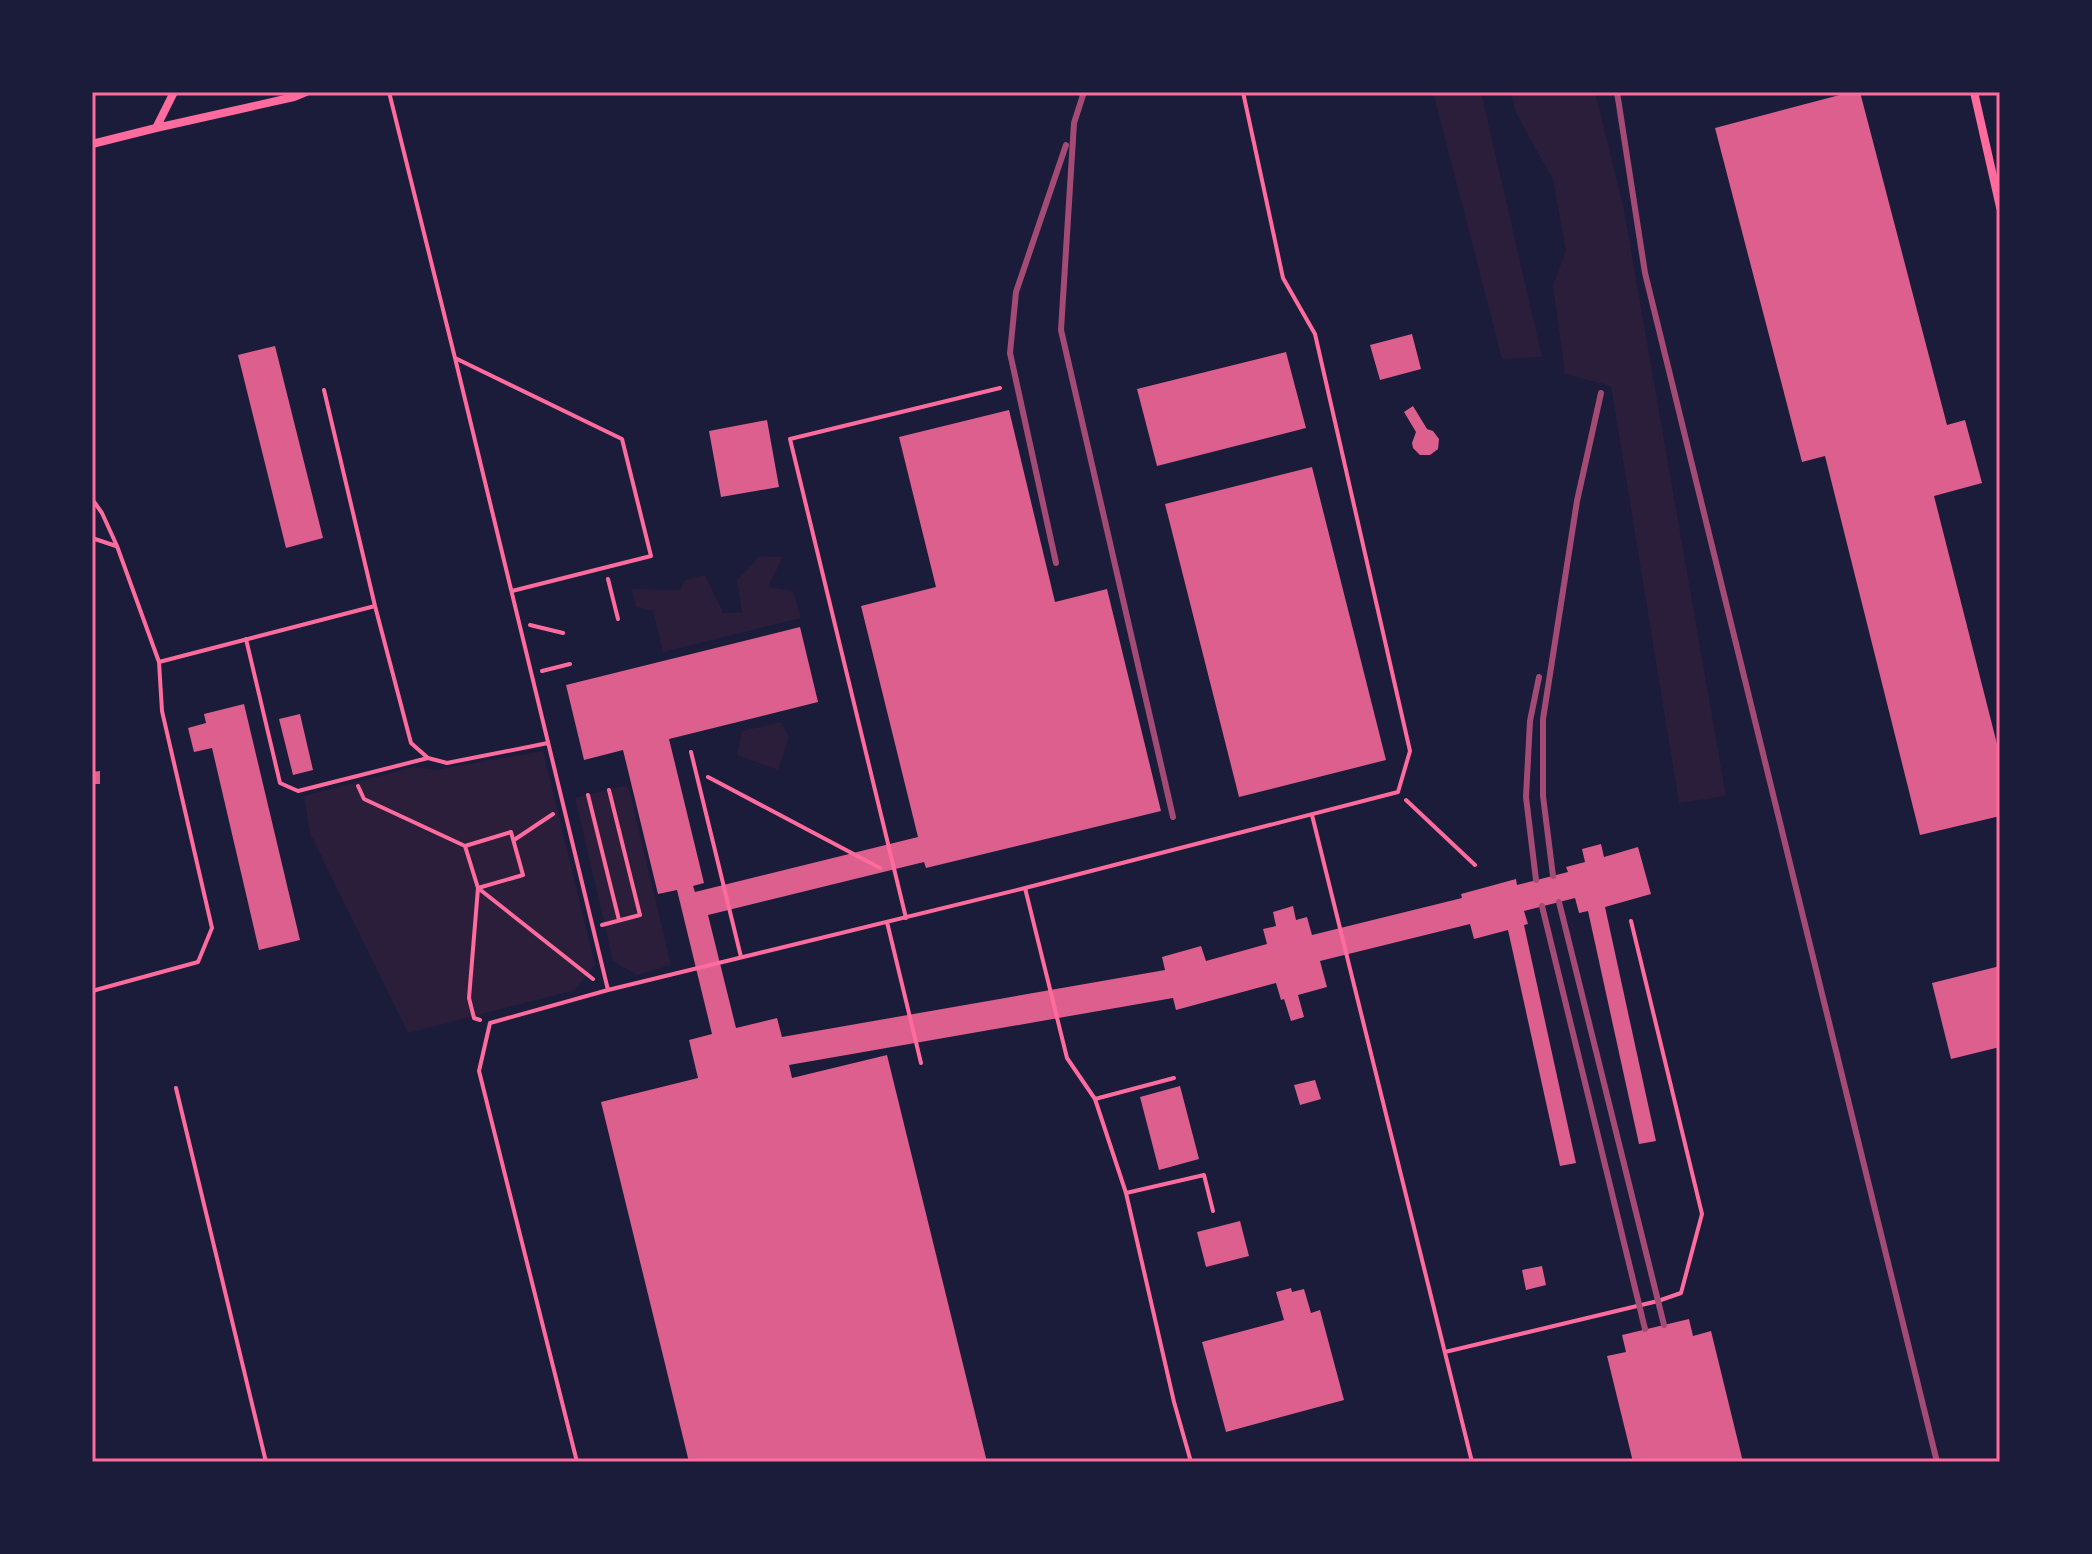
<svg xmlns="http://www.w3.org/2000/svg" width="2092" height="1554" font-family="'PT Sans',sans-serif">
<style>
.green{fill:#2a1e3b}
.building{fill:#dd5f8e}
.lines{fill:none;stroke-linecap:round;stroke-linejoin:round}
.path{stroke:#ff6b9d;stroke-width:4}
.service{stroke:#ff6b9d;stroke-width:4}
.minor{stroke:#ff6b9d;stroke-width:8}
.rail{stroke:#a44b75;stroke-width:6}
.neatline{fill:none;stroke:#ff6b9d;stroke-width:3}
</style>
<rect width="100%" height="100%" fill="#1b1b3a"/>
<path class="green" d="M1433,92H1481L1542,357L1502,359Z
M1511,92H1595L1624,210L1726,796L1679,803L1611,386L1565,374L1553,285L1566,251L1553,180L1516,113Z
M760,556L783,557L768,587L793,591L801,618L663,652L653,611L636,607L632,589L680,590L685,580L705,575L723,613H742L737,580Z
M781,722L789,737L778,770L737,755L742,731Z
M543,751L595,965L575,990L408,1033L310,833L304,796L414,767L435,770Z
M628,785L671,965L637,975L613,961L575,798Z"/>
<path class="building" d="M1851,92H1860L1947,425L1965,420L1982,483L1934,496L1997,744H2000V816L1920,835L1825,456L1802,462L1715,128Z
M1412,334L1421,369L1380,380L1370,345Z
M275,346L323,538L286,548L238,355Z
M1286,352L1306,428L1157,466L1137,389Z
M1413,406L1427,429L1433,431L1439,439L1438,449L1430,455H1420L1413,448L1412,443L1416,432L1404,412Z
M1009,410L1055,602L1107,589L1161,811L926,868L924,862L708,915L736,1028L777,1018L782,1037L1165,970L1162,957L1201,946L1206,961L1267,944L1263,929L1276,926L1273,912L1293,906L1296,920L1307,917L1312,935L1462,898L1461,894L1516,879L1517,885L1568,872L1566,867L1585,862L1582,849L1601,844L1604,857L1638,847L1651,894L1605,907L1656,1141L1639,1144L1588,911L1579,913L1575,898L1524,911L1528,924L1524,925L1576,1163L1560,1166L1508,930L1474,939L1470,924L1320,961L1327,987L1298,995L1304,1017L1291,1021L1284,999L1281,1000L1276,983L1176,1010L1173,998L789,1065L792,1078L887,1055L987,1462H689L601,1102L698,1078L689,1040L712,1034L677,890L658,894L623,750L584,760L566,685L800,627L818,702L669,739L704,883L693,886L695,892L918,837L861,606L936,587L899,437Z
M767,420L779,487L721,497L709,431Z
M1312,467L1386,760L1239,797L1165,504Z
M244,704L300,940L259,950L212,748L194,752L188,728L206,723L204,714Z
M300,714L313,770L293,775L279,719Z
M100,771V784H92V772Z
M2000,966V1047L1951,1059L1932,983Z
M1315,1080L1321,1099L1300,1105L1294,1085Z
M1180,1086L1199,1159L1159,1170L1140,1097Z
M1240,1221L1249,1256L1206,1267L1197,1232Z
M1542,1266L1546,1285L1526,1290L1522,1270Z
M1291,1288L1292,1292L1304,1289L1311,1313L1320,1310L1344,1400L1226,1432L1202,1342L1284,1320L1276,1292Z
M1689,1319L1693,1336L1711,1331L1743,1462H1633L1607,1356L1626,1352L1622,1335Z"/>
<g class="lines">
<path class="path" d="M608,579L618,619
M530,625L563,633
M542,671L570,664
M708,777L880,868
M358,786L364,799L465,846
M588,795L619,920
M1406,800L1475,865
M511,832L523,875L478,888L465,846Z
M514,840L553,814
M602,925L640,915L609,790
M480,1020L474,1018L469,998L478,888L593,979"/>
<path class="service" d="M389,92L455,358L608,990L1025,888L1067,1058L1095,1099L1126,1193L1174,1402L1191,1462
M455,358L622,439L651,556L512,591
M324,390L375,606L411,743L428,758L447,763L548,743
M92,499L102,513L117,546L159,662L162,711L212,928L198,962L92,991
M92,538L116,546
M246,639L280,783L298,791L428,758
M159,662L375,606
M691,752L741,957
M1312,815L1472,1462
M1025,888L1398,792L1410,751L1315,334L1283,278L1243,92
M906,918L790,439L1000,388
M887,922L921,1063
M176,1088L266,1462
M1095,1099L1174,1078
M1126,1193L1204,1175L1213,1211
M1445,1352L1658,1301L1681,1293L1702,1214L1631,921
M577,1462L479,1071L490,1023L608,990"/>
<path class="minor" d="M1974,92L2000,207
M156,128L294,97L306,92
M92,144L156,128L174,92"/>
<path class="rail" d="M1084,92L1074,123L1061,330L1173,817
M1617,92L1645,273L1937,1462
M1056,563L1010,353L1016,292L1066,145
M1553,876L1543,796V719L1577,501L1601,393
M1536,880L1526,797L1530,721L1539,677
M1559,902L1664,1325
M1542,906L1645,1329"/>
</g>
<rect width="2092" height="1554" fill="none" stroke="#1b1b3a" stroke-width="188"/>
<rect x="94" y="94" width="1904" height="1366" class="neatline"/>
</svg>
